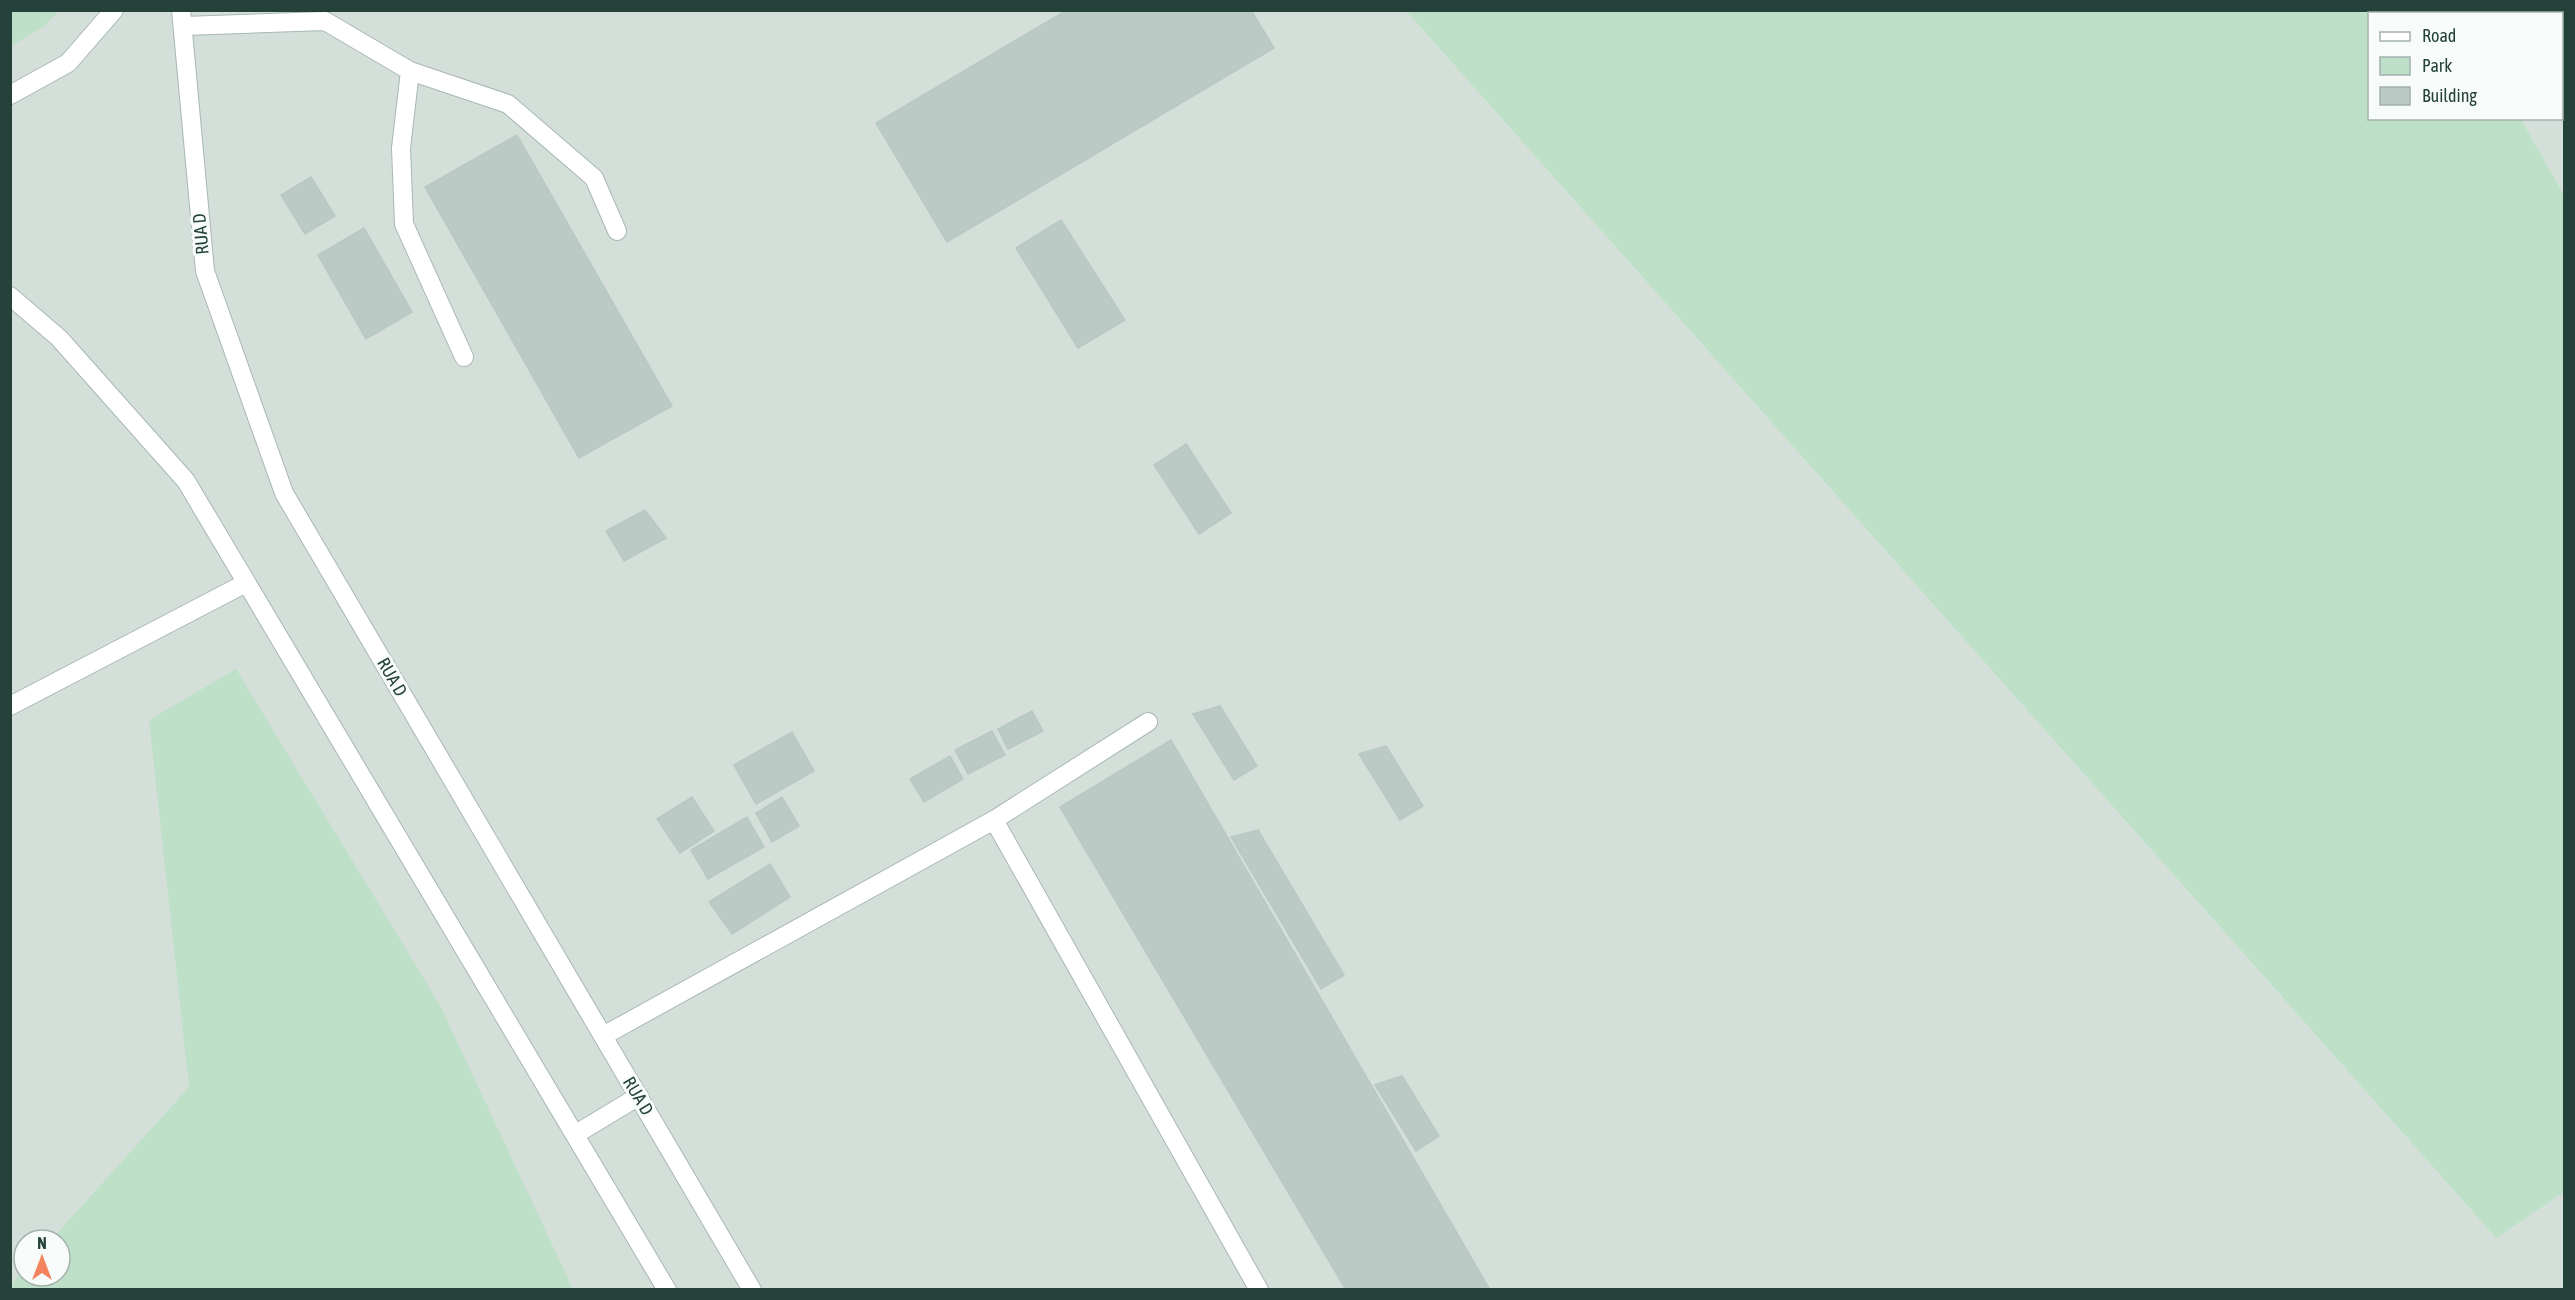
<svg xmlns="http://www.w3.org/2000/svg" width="2575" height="1300" font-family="'Asap Condensed',sans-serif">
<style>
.built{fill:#d4dfda;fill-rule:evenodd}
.green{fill:#bfe0c8}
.building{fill:#bbcac4;stroke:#b8c9c2;stroke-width:1.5}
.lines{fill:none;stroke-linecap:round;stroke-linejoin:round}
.service-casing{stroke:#a8b8b2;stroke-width:20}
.minor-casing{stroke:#a8b8b2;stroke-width:20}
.service{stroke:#fff;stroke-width:18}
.minor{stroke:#fff;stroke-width:18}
.labels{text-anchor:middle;stroke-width:6;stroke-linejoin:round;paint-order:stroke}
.street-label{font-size:18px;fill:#24423a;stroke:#f7fbf9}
</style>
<rect width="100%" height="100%" fill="#e6efeb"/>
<path class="built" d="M10,11H1406L2495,1237L2564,1192V1289H11ZM24,1240H60V1276H24Z
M2564,69V195L2521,119L2562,118V71Z"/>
<path class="green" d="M10,11L11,10L59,11L45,26L11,46Z
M1406,11H2564V69L2562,71V14H2370V118L2521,119L2564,195V1192L2496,1238Z
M236,669L440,1005L573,1289H11V1285L24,1270V1276H60V1240H51L189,1087L149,720Z"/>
<path class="building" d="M1067,10H1251L1274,48L947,242L876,123Z
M517,135L672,406L579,458L425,187Z
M311,177L335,216L305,234L281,195Z
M1061,220L1125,320L1078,348L1016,248Z
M364,228L412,312L366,339L318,255Z
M1186,444L1231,513L1199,534L1154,465Z
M645,510L666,538L624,561L606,531Z
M1220,706L1257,766L1234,780L1193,714Z
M1032,711L1043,731L1008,749L998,729Z
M992,731L1005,755L968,774L955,750Z
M792,732L814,771L756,804L734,765Z
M1171,740L1490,1290H1346L1060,807Z
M1386,746L1423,806L1400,820L1359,754Z
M950,756L963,779L924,802L910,779Z
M692,797L714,831L680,853L657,819Z
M782,797L799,826L772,842L756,813Z
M747,817L764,847L708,879L691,850Z
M1258,830L1344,975L1321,989L1231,837Z
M770,864L790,897L732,934L709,902Z
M1402,1076L1439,1136L1416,1151L1375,1085Z"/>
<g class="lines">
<defs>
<path id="service" d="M183,26L325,21L410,71L401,148L404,224L464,357
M410,71L508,104L594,178L617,231
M10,706L246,583
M994,820L1148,722
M603,1036L994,820L1259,1290"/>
<path id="minor" d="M181,10L205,271L284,493L752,1290
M10,95L68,63L114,10
M10,296L59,338L186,481L667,1290
M576,1134L639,1096"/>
</defs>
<use href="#service" class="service-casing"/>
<use href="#minor" class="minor-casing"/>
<use href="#service" class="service"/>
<use href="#minor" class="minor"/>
</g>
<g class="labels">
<g class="street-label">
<text transform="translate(201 234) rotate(-95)" y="6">RUA D</text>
<text transform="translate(392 677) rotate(60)" y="6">RUA D</text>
<text transform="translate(638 1096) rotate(59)" y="6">RUA D</text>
</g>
</g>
<rect width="2575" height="1300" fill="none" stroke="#24423a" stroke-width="24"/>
<rect x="2368" y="12" width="195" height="108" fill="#f7fbf9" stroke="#a3b1ad" stroke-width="1.5"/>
<rect x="2380" y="32" width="30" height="9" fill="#ffffff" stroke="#a3b1ad" stroke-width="1.5"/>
<text x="2422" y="42" font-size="18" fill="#24423a">Road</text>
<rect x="2380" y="57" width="30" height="18" fill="#bfe0c8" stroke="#a3b1ad" stroke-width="1.5"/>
<text x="2422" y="72" font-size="18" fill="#24423a">Park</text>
<rect x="2380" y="87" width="30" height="18" fill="#bbcac4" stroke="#a3b1ad" stroke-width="1.5"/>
<text x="2422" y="102" font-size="18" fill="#24423a">Building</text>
<g transform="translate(42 1258)"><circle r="28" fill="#f7fbf9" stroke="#a3b1ad" stroke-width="1.5"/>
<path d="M0-4.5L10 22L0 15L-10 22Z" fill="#f4845f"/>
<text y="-9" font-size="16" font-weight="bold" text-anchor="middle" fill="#24423a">N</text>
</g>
</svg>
